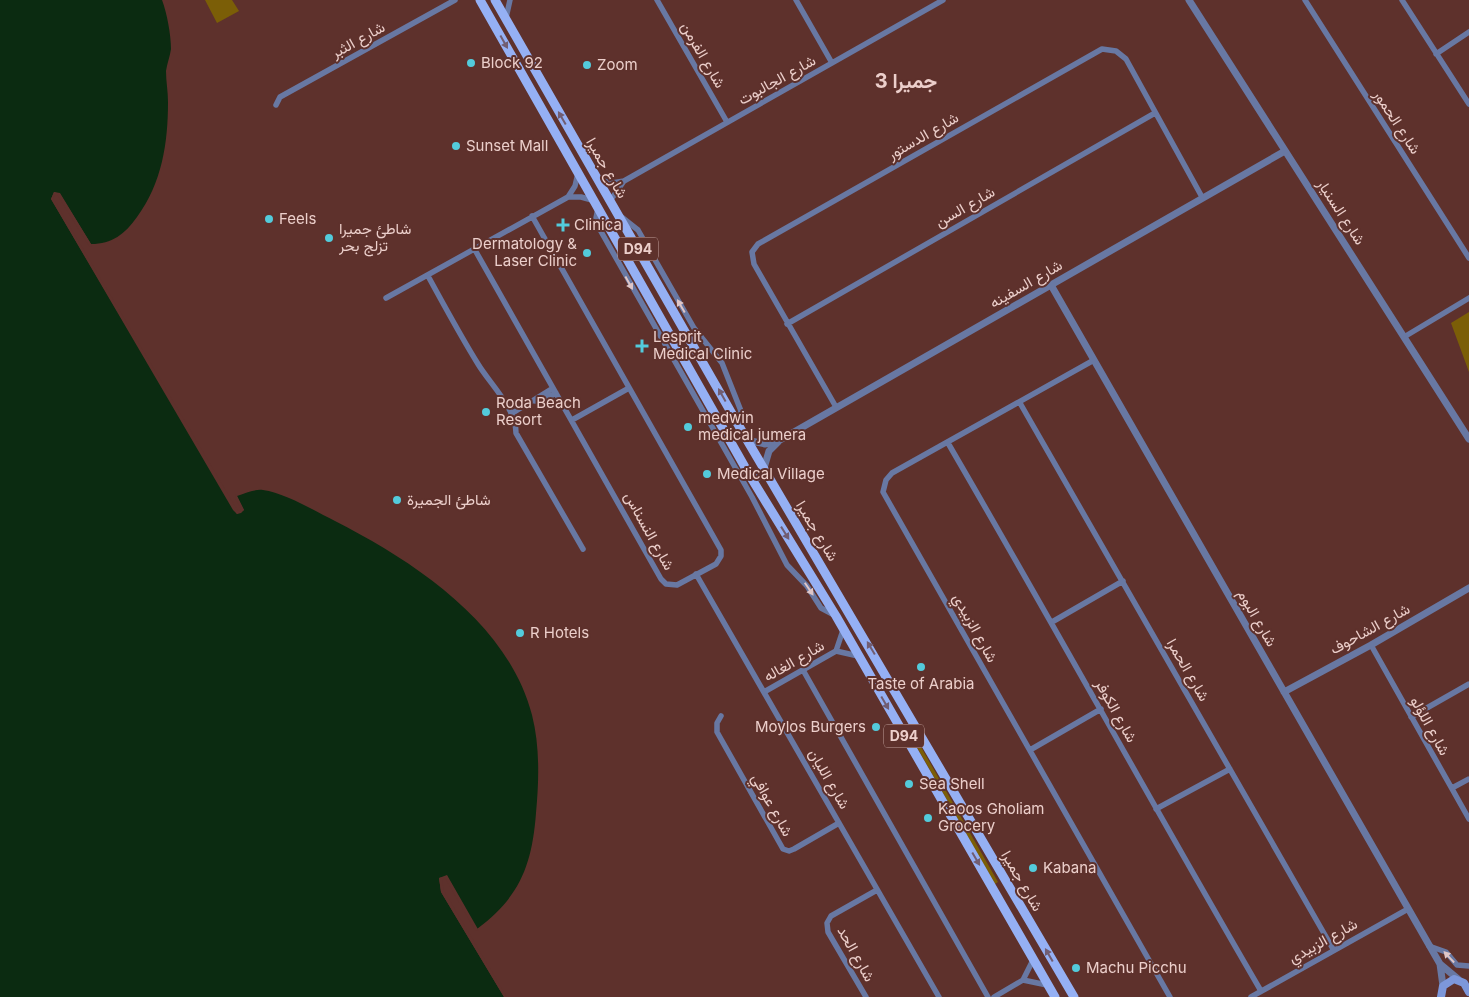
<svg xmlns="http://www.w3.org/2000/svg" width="1469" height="997" font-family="Inter,Vazirmatn,sans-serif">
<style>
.green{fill:#7b5e07}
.water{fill:#0b2b11}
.pier{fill:#5e312c}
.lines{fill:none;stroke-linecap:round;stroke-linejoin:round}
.minor{stroke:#6878a3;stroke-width:5.5}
.tertiary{stroke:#6878a3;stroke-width:7}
.secondary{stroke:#7d97da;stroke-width:8}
.primary{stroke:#95b0f4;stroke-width:9}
.oneway{fill:#715d72}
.oneway2{fill:#dfc6c7}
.poi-dot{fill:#53cbdb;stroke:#5e312c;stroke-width:2}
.labels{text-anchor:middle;stroke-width:4;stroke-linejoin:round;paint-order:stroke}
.shield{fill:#5e312c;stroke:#c1a09b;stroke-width:1}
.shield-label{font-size:14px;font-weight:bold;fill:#eccfcb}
.street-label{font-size:15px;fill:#eccfcb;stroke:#5e312c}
.poi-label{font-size:15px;fill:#eccfcb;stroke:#5e312c;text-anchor:start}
.district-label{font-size:20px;font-weight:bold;fill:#eccfcb;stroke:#5e312c}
</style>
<rect width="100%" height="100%" fill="#5e312c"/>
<path class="green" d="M205,0H232L239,11L217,23Z
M1469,312V372L1451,323Z
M913,733L998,882L995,884L910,735Z"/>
<path class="water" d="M0,0H162C167,13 171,35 171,49C170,56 167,64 166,71C166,81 168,92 168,102C168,143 162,183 137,217C125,234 112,244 91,244L60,194L54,192L51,199L237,514L244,510L237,496C245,493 254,489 263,490C285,493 315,511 335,521C415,562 508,623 532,715C540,746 539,781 536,813C532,865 520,897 477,929L447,876L439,878L441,892L504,997H0Z"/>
<path class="pier" d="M54,192L60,193L91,244L92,247L89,246L58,196L55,195L53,198L238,511L241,510L235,497L236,494L244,510L241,513L237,514L233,510L51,199Z
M447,875L479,931L475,930L445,878L442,880L444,891L507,997H504L441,892L439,878Z"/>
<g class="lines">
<path class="minor" d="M657,0L727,122
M796,0L832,63
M1305,0L1469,258
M1402,0L1469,104
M506,18L510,0
M1436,54L1469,32
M276,105L280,97L455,0
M599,180L612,183L624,181
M568,197H581L592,200
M610,201L624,181L943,0
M598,208L596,218L599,228L752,497L787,565L807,586L821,608L836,616
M619,215L638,230L694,328L722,363L741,411L738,424
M475,250L661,579L666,584L677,585L716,564L721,556V550L532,216
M428,276C444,305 460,335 478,364C490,384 516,408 516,433L583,549
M386,298L568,197L575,186L578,173
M787,324L1155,113
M1404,337L1469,298
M1094,360L892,473L886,480L883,492L1170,997
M535,401H541L556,393
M1020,403L1333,949
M836,407L754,264L752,252L758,244L1102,49L1116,51L1126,59L1202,197
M511,414L553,388
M572,420L629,388
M948,443C1054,625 1155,809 1261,991
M696,574L939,997
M1052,622L1123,581
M1371,645L1469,819
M836,651L843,630
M803,670L988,997
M764,692L836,651L858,656
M721,716L717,723V732L783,849L789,851L794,849L839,823
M1411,717L1469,684
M1030,750L1101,709
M1452,788L1469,779
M1156,809L1230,769
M1429,946L1446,952L1457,965L1469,966
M1023,980L1047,985
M866,997L828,932L827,923L831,916L877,890
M994,997L1023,980L1033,960
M1251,997L1408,909"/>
<path class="tertiary" d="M1189,0L1469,439
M1051,285L1440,964L1458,979
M747,440L765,444L780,440L1285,151
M751,477L757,478L762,475L769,451L778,442
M1284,692L1371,645L1469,588
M1440,964L1443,986"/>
<path class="secondary" d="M1441,997L1443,986L1454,979L1464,983L1469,992"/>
<path class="primary" d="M480,0L750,476L836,616L1055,997
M495,0L747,440L1074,997"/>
</g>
<defs><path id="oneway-solid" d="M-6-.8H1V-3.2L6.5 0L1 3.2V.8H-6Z" transform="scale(1.25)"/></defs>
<g class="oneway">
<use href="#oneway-solid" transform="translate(504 42) rotate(61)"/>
<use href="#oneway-solid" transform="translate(562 118) rotate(-120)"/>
<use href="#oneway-solid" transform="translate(722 395) rotate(-119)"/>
<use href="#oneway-solid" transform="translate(785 533) rotate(58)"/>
<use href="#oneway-solid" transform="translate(871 648) rotate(-121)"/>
<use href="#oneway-solid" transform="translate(885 703) rotate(60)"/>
<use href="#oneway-solid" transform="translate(976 859) rotate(60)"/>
<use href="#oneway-solid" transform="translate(1049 955) rotate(-120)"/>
</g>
<g class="oneway2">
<use href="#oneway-solid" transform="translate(629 283) rotate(61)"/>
<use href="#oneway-solid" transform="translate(681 306) rotate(-120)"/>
<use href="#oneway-solid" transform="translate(809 589) rotate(56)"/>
<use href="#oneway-solid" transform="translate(1449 957) rotate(-133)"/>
</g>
<g class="poi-dot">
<circle cx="471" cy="63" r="5"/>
<circle cx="587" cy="65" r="5"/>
<circle cx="456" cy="146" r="5"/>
<circle cx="269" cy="219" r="5"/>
<path d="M560.5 217.5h5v5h5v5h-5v5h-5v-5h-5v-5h5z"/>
<circle cx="329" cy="238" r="5"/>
<circle cx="587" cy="253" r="5"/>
<path d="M639.5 338.5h5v5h5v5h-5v5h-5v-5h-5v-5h5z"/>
<circle cx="486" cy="412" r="5"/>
<circle cx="688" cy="427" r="5"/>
<circle cx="707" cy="474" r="5"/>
<circle cx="397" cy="500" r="5"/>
<circle cx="520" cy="633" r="5"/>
<circle cx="921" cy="667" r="5"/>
<circle cx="876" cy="727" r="5"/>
<circle cx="909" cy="784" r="5"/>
<circle cx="928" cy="818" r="5"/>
<circle cx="1033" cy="868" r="5"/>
<circle cx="1076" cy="968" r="5"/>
</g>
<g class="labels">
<g class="shield">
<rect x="618" y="237.5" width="40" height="23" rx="4"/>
<rect x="884" y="724.5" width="40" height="23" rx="4"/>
</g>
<g class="shield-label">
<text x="638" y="254">D94</text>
<text x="904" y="741">D94</text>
</g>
<g class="street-label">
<text transform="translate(358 40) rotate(-29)" y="5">شارع الثبر</text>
<text transform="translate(703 55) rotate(60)" y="5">شارع الفرمن</text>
<text transform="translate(777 80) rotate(-29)" y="5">شارع الجالبوت</text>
<text transform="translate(1397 122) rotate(57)" y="5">شارع الحمور</text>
<text transform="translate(923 136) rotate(-30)" y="5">شارع الدستور</text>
<text transform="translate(607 168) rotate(60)" y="5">شارع جميرا</text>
<text transform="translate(965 207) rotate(-30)" y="5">شارع السن</text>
<text transform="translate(1341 212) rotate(57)" y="5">شارع السنيار</text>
<text transform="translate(1026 284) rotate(-30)" y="5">شارع السفينه</text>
<text transform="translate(649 531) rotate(61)" y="5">شارع النسناس</text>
<text transform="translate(817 531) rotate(59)" y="5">شارع جميرا</text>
<text transform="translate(1257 618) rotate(60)" y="5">شارع البوم</text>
<text transform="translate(975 628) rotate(61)" y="5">شارع الزبيدي</text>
<text transform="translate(1370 629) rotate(-29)" y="5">شارع الشاحوف</text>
<text transform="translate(794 661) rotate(-30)" y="5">شارع الغاله</text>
<text transform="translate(1188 670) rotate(60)" y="5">شارع الحمرا</text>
<text transform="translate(1116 711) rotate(61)" y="5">شارع الكوفر</text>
<text transform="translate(1430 726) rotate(61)" y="5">شارع اللؤلو</text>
<text transform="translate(829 779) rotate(60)" y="5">شارع الليان</text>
<text transform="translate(772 805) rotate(61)" y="5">شارع عوافي</text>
<text transform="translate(1022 881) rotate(60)" y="5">شارع جميرا</text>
<text transform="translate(1323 941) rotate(-29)" y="5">شارع الزبيدي</text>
<text transform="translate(856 954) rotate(61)" y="5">شارع الحد</text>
</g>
<g class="poi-label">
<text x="481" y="68">Block 92</text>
<text x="597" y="70">Zoom</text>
<text x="466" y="151">Sunset Mall</text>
<text x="279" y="224">Feels</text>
<text x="574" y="230">Clinica</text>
<text x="339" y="234">شاطئ جميرا<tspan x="339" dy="17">تزلج بحر</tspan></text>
<text x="577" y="249" text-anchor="end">Dermatology &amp;<tspan x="577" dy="17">Laser Clinic</tspan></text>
<text x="653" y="342">Lesprit<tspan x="653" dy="17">Medical Clinic</tspan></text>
<text x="496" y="408">Roda Beach<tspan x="496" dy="17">Resort</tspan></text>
<text x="698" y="423">medwin<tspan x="698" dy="17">medical jumera</tspan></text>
<text x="717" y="479">Medical Village</text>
<text x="407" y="505">شاطئ الجميرة</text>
<text x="530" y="638">R Hotels</text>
<text x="921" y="689" text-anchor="middle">Taste of Arabia</text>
<text x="866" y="732" text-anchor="end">Moylos Burgers</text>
<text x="919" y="789">Sea Shell</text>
<text x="938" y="814">Kaoos Gholiam<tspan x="938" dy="17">Grocery</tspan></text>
<text x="1043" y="873">Kabana</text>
<text x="1086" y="973">Machu Picchu</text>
</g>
<g class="district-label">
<text x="906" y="88">جميرا 3</text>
</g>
</g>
</svg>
